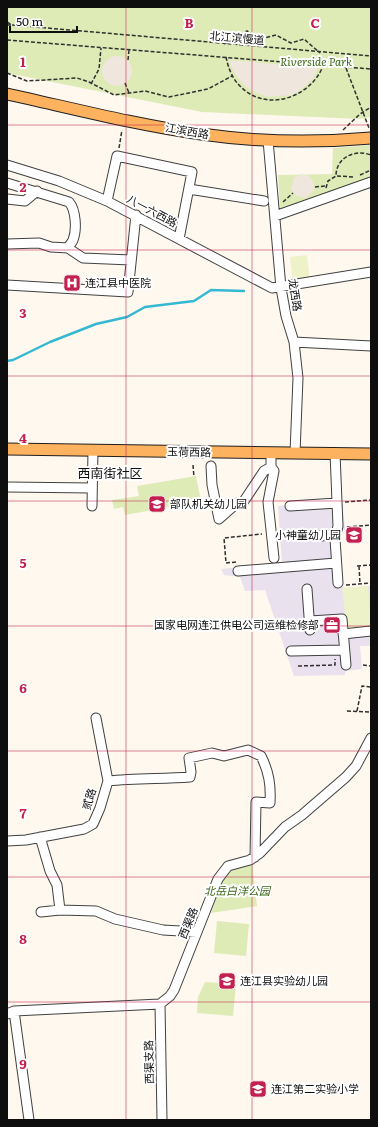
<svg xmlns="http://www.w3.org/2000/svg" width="378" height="1127" font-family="Literata,'Noto Sans SC',serif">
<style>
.industrial{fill:#e9e1ed}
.green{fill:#deebb6}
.pitch{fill:#edf2c8}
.plaza{fill:#efe6dd}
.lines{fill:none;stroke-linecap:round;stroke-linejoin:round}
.stream{stroke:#35b8d2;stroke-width:2.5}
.minor-casing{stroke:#414141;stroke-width:11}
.major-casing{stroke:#1f1f1f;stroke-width:13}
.path{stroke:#303030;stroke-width:1.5;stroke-dasharray:4 2;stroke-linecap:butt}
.minor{stroke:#fff;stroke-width:9}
.major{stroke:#fdb260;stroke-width:11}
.grid{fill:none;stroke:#c2214f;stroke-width:1;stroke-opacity:0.55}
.labels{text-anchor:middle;stroke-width:4;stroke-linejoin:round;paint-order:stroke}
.street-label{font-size:11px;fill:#0e0e0e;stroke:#fff}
.park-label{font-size:11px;font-style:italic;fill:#3d681b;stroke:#fff}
.poi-label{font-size:11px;fill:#0e0e0e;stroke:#fff;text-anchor:start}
.quarter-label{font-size:13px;fill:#0e0e0e;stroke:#fff}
.grid-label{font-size:13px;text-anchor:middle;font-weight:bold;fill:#c2214f;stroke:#fff;stroke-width:4;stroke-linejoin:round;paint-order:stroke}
</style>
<rect width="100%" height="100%" fill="#fff8ee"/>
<path class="industrial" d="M342,501L345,529L340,532L337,537L341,586L345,588L371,586V646H360L362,669L345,671V675L294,676L265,590L245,591L240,577L224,575L221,569L282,563L278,506Z"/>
<path class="green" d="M7,7H371V117L359,119L202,112L7,73Z
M371,145V177L280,209L278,175L332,174L333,148Z
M196,476L201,501L125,515L123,507L114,509L112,500L139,496L137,486Z
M252,861L257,906L211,913L225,871Z
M217,921L249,924L246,956L214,953Z
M205,982L236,984L233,1016L197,1013L198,997Z"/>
<path class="pitch" d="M307,255L310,281L293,283L290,257Z
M368,586L371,626L347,629L342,588Z"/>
<path class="plaza" d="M102 71a15 15 0 1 1 30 0a15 15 0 1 1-30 0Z
M229,60L318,68L312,80L299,91L292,95L268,97L252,91L242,83L233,71Z
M301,174L309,176L314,183V190L306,198L296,196L291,189L294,178Z"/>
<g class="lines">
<path class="stream" d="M7,361L13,360L50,342L96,324L127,317L145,307L194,301L211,290L244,291"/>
<defs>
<path id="minor" d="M268,140L281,288L286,316L294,342L298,378L295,453
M7,165L59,181L107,201L272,288L371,272
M7,183L69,202C76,210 77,230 73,240C72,243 69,245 68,248L83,258L131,260
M189,189L264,201
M7,199L25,201L37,191
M107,201L117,156L192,172L179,239
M275,216L371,182
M7,244L39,243L51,247L68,248
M7,285L128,292L136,215
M294,342L371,346
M271,453V467L274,471L268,502L274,558
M335,453L338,526L335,539L338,583
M211,466L212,485L219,519L237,503L244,501L264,471L271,467
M7,487L92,488
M92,506L93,450
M290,506L337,503
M320,536L336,535
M238,571L336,563
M307,589L310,630
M310,621L342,619L346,665
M343,634L371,631
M291,651L344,650
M108,781C135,778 162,779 190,777L191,772L189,758L212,753L224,756L248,750L261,756C269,772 271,785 270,803L256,802L255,857
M40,837L50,871L57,885L60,910
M7,841L26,840L84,829L93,824L100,808L108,781L96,718
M41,912L60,910L96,911L115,919L163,930L197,932
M160,1004L162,1120
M14,1011L29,1120
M7,1014L14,1011L160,1004L170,996L174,990L218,879L228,866L250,860L260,853L285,827L302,815L346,777L356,766L371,738"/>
<path id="major" d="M7,94C71,108 136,125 201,134C257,142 315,143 371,138
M7,449L371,454"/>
</defs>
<use href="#minor" class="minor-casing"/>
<use href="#major" class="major-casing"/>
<path class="path" d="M7,22L12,25L371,56
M7,25H12
M7,40L371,69
M224,44L247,31L261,39L276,35L291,43L304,39L320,53
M226,57C228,67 232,78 239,85C264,113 310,99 323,66
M128,60L129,50
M346,68L369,128
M7,73L27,81L77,78L89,82L114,95L145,91L169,97L208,89L232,76
M125,83L129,93
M91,84L99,69L101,48
M343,130L360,114L371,107
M119,148L122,130
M360,175L371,170
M337,176L355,177
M315,187L325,186
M326,188L328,181L336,176C336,157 355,149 371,155
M283,202L293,193
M193,465L194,477
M345,502L371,500
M347,527L371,525
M236,562L226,563L224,538L262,534
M357,566L371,565
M359,566L360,584
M346,585L371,583
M363,665L371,666
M298,666L335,665V659
M347,711L371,712
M357,711L362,686L371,687"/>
<use href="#minor" class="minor"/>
<use href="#major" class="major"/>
</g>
<path class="grid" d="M126,7V1120M252,7V1120M7,125H371M7,250H371M7,376H371M7,501H371M7,626H371M7,751H371M7,877H371M7,1002H371"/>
<defs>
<symbol id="hospital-square" viewBox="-11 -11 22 22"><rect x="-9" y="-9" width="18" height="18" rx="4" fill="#c2214f" stroke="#fff"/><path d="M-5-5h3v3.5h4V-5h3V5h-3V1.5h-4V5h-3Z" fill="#fff"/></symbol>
<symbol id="school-square" viewBox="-11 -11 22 22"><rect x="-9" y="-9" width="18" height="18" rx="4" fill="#c2214f" stroke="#fff"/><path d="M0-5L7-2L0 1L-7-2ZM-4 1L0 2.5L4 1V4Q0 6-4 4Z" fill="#fff"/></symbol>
<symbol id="office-square" viewBox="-11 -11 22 22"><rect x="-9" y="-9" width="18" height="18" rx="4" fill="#c2214f" stroke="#fff"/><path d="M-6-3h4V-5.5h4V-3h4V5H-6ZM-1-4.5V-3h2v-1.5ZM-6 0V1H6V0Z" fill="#fff"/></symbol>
</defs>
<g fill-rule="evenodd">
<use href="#hospital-square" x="62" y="273" width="20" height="20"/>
<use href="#school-square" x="147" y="494" width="20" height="20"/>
<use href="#school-square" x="344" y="525" width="20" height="20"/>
<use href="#office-square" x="322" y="615" width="20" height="20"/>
<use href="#school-square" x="217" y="971" width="20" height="20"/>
<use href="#school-square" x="248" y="1079" width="20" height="20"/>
</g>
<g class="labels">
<g class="street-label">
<text transform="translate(237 38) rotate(5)" y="4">北江滨慢道</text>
<text transform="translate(187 131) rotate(10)" y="4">江滨西路</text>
<text transform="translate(152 211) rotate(28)" y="4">八一六西路</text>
<text transform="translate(295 295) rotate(81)" y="4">龙西路</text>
<text transform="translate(189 452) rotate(1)" y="4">玉荷西路</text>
<text transform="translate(89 799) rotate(-72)" y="4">贰路</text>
<text transform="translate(188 923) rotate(-68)" y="4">西渠路</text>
<text transform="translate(149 1062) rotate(-91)" y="4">西渠支路</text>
</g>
<g class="park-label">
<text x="316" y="66">Riverside Park</text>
<text x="237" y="895">北岳白洋公园</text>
</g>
<g class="poi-label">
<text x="85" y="287">连江县中医院</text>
<text x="170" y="508">部队机关幼儿园</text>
<text x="341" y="539" text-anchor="end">小神童幼儿园</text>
<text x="319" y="629" text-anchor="end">国家电网连江供电公司运维检修部</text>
<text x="240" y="985">连江县实验幼儿园</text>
<text x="271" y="1093">连江第二实验小学</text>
</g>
<g class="quarter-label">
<text x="110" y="478">西南街社区</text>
</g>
</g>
<g class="grid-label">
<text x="189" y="28">B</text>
<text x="315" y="28">C</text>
<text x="23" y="67">1</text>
<text x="23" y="192">2</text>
<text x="23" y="318">3</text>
<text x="23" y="443">4</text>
<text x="23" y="568">5</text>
<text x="23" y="693">6</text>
<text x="23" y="818">7</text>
<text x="23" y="944">8</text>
<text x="23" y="1069">9</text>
</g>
<rect width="378" height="1127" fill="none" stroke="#0e0e0e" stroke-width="16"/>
<path d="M10 26v6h67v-6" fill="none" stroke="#0e0e0e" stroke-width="2"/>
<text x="16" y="26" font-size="12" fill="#0e0e0e" stroke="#ffffff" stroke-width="3" paint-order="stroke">50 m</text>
</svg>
